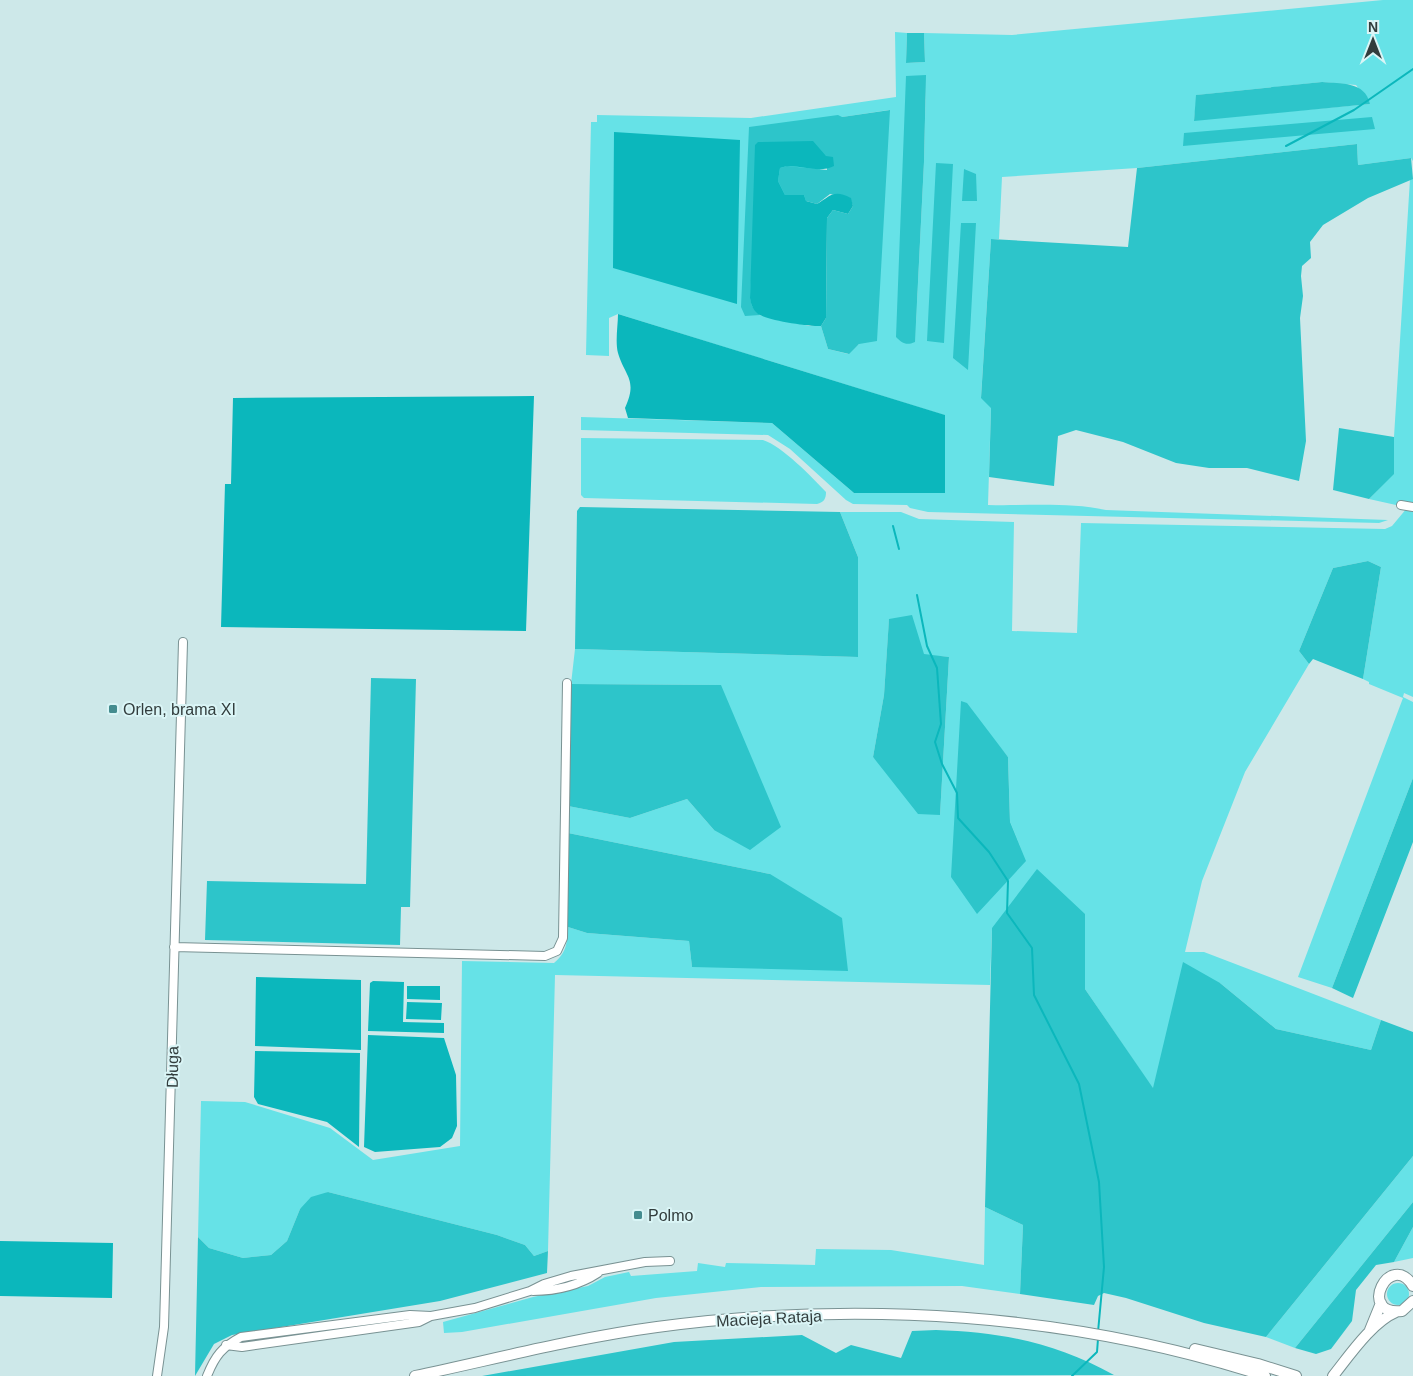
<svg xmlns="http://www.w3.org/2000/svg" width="1413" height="1376" font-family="Helvetica,sans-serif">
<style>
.green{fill:#66e2e7;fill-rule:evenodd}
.forest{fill:#2dc5ca}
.water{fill:#0bb7bc}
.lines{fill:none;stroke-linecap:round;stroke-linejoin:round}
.stream{stroke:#0bb7bc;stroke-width:2}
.street-casing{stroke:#799293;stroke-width:10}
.secondary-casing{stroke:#799293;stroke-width:12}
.street{stroke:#fff;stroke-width:8}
.secondary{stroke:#fff;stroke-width:10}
.poi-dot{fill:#448c8f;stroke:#daf5f6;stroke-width:2}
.labels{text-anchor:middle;stroke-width:4;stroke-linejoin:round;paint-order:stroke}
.poi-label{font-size:16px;fill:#323d3d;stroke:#daf5f6;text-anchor:start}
.street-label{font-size:16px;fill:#323d3d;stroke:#daf5f6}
</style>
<rect width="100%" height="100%" fill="#cde8e9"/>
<path class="green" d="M1383,0H1413V161L1411,158L1358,165L1357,144L1137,168L1002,177L999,239H991L981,397L991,407L988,505C1028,506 1067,502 1106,510L1388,520L1379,523L928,512L910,508L907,505L853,504L846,500L790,449L768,435L581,430V417L772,423L854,493H944V415L618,314L609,318V356L586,355L591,122H597V115L751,118L896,97L895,32L907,33L906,63L925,62L924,33L1012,35ZM926,76L924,162L915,342ZM1322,82L1356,85L1370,104L1194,120L1197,95ZM889,110L859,344L848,354L828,349L821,326H809L759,315L842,117Z
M1410,179H1413V504L1400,501L1396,505L1369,499L1394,473V437Z
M581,438L763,440C782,446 812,477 826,492C826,499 824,502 817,504L584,498L581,495Z
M1407,508L1413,510V697L1404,693L1403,697L1413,702V778L1332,988L1298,977L1403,698L1369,684V682L1363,679L1381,567L1368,561L1333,568L1299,651L1309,664L1245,772L1202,881L1185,952H1204L1381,1020L1371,1050L1276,1029L1220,983L1153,1089L1085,989V914L992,928L990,985L555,975L548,1251L534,1256L525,1245L497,1235L328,1192L300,1209L287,1241L271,1255L243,1258L209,1248L198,1237L201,1101L245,1102L330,1128L373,1160L460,1146L462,961L554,963C567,952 567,943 568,927L587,933L689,941L692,967L770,874L568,833V806L630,818L687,799L714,830L721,685L571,684L575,649L858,657V557L840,512H901L919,519L1014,522L1012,631L1077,633L1081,523L1385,529L1392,526ZM889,620L924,655L949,657L940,815L873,757L884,695ZM961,701L1008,757L1010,822L1026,861Z
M1413,1156V1202L1295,1348L1266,1337Z
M985,1207L1023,1225L1020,1294L962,1286L761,1287L656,1298L462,1332L444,1333L443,1322L533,1297L588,1286L605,1277L629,1272L631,1276L697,1271L698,1263L725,1267L726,1263L815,1265L816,1249L891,1250L984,1265Z
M1413,1227V1258L1394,1262Z
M1387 1294a11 11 0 1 1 22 0a11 11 0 1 1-22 0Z"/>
<path class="forest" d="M907,33H924L925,62L906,63Z
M926,75L924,162L915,342C906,346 902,343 896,337L906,76Z
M1322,82C1341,84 1365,81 1370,104L1194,121L1196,95Z
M890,110L877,341L859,344L849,354L828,349L821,326L826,318L827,218L833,210L848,214L853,206L850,198L830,194L817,204L806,201L804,195H785L778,181L780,168L787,166L827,170L826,156L759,142L750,298L752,306L760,315L745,316L741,307L749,127L838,115L842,117Z
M1372,117L1375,129L1183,146L1184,133Z
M1357,144L1358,165L1411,158L1413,179L1368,198L1323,225L1310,242L1311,258L1302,266L1301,276L1303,296L1300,318L1306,441L1299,481L1247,468H1209L1176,463L1123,442L1076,430L1058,436L1054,486L989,477L991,408L981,398L991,239L1128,247L1137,168Z
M936,163L953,164L944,343L927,341Z
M964,169L976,174L977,201H962Z
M961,223H976L968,370L953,358Z
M1339,428L1394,437V474L1369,499L1333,490Z
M580,507L840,512L858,557V657L575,649L577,511Z
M1368,561L1381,567L1363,679L1313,659L1309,664L1299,651L1333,568Z
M912,615L924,654L949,657L940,815L918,814L873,757L884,695L889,619Z
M371,678L416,679L410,907H401L400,945L205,940L207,881L366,884Z
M571,684L721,685L781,827L750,850L714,830L687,799L630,818L568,806Z
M961,701L967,703L1008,757L1010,822L1026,861L977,914L951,877Z
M1413,778V842L1353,998L1332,988Z
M568,833L770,874L842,918L848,971L692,967L689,941L587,933L568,927Z
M1037,869L1085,914V989L1153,1088L1183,962L1220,983L1276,1029L1371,1050L1381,1020L1413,1032V1156L1266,1337L1204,1323L1126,1298L1104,1293L1098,1296L1094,1305L1020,1294L1023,1225L985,1207L992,928Z
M328,1192L497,1235L525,1245L534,1256L548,1251L547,1273L440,1301L232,1335L214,1344L195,1376L198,1237L209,1248L243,1258L271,1255L287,1241L300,1209L311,1197Z
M1413,1202V1227L1394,1262L1376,1265L1356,1290L1352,1321L1331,1349L1316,1354L1295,1348Z
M936,1330C1002,1332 1056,1343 1114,1375L482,1376L674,1342L802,1335L836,1353L851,1345L901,1358L912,1331Z"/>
<path class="water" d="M614,132L740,140L737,304L613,268Z
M813,141L826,156L833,157L834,166C817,175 797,162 780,168L778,181L785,195H804L806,201L817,204C831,196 833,189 851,198L853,206L848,214L833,210L827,218L826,318L821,326C807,326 772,321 760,315C754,312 751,305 750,298L755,145L758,142Z
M618,314L945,415V493H854L772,423L628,418L625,408C638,379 625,377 618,353C615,342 618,325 618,314Z
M534,396L526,631L221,627L225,484H231L233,398Z
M256,977L361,980V1050L255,1046Z
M373,981L404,982L403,1022L444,1023V1033L368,1031L370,983Z
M407,986H440V1000L407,999Z
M407,1002L442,1003L441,1020L406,1019Z
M368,1035L444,1038L456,1075L457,1126L452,1138L440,1147L375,1152L364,1147Z
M255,1051L360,1053L359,1147L327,1122L258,1104L254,1097Z
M0,1241L113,1243L112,1298L0,1296Z"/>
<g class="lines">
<path class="stream" d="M1286,146L1354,110L1413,69
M893,526L899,549
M917,595L927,646L937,668L941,724L935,742L942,764L957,793L958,818L989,852L1008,881L1007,913L1032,948L1034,995L1079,1084L1099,1182L1104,1267L1098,1332
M1072,1376L1097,1352L1098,1339"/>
<defs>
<path id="street" d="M1401,505L1413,507
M174,947L545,956L557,951L563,938L567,683
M533,1291C557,1291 578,1286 598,1273
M226,1345L242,1347L419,1322L431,1316L475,1308L530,1291L544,1284L571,1276L645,1262L670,1261
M157,1376L164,1327L183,642
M207,1376C215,1356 222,1347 241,1337L410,1315L431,1316"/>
<path id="secondary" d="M1413,1286C1390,1249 1356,1316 1402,1311L1413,1301
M1370,1330L1381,1303
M1195,1349L1258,1364L1296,1376
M415,1376C495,1359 575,1338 657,1327C858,1300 1071,1313 1265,1376
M1333,1376C1349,1356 1372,1322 1396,1312"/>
</defs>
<use href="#street" class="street-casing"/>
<use href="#secondary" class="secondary-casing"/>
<use href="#street" class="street"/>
<use href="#secondary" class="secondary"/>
</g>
<g class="poi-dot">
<rect x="108" y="704" width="10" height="10" rx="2.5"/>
<rect x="633" y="1210" width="10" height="10" rx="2.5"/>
</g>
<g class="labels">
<g class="poi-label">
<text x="123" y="715">Orlen, brama XI</text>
<text x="648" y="1221">Polmo</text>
</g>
<g class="street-label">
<text transform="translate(172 1067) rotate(-89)" y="6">Długa</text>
<text transform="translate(769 1318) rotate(-3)" y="6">Macieja Rataja</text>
</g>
</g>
<g transform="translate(1373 40)" stroke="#daf5f6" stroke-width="4" paint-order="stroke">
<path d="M0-4L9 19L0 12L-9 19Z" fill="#323d3d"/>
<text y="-8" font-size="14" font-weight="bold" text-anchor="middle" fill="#323d3d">N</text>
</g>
</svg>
